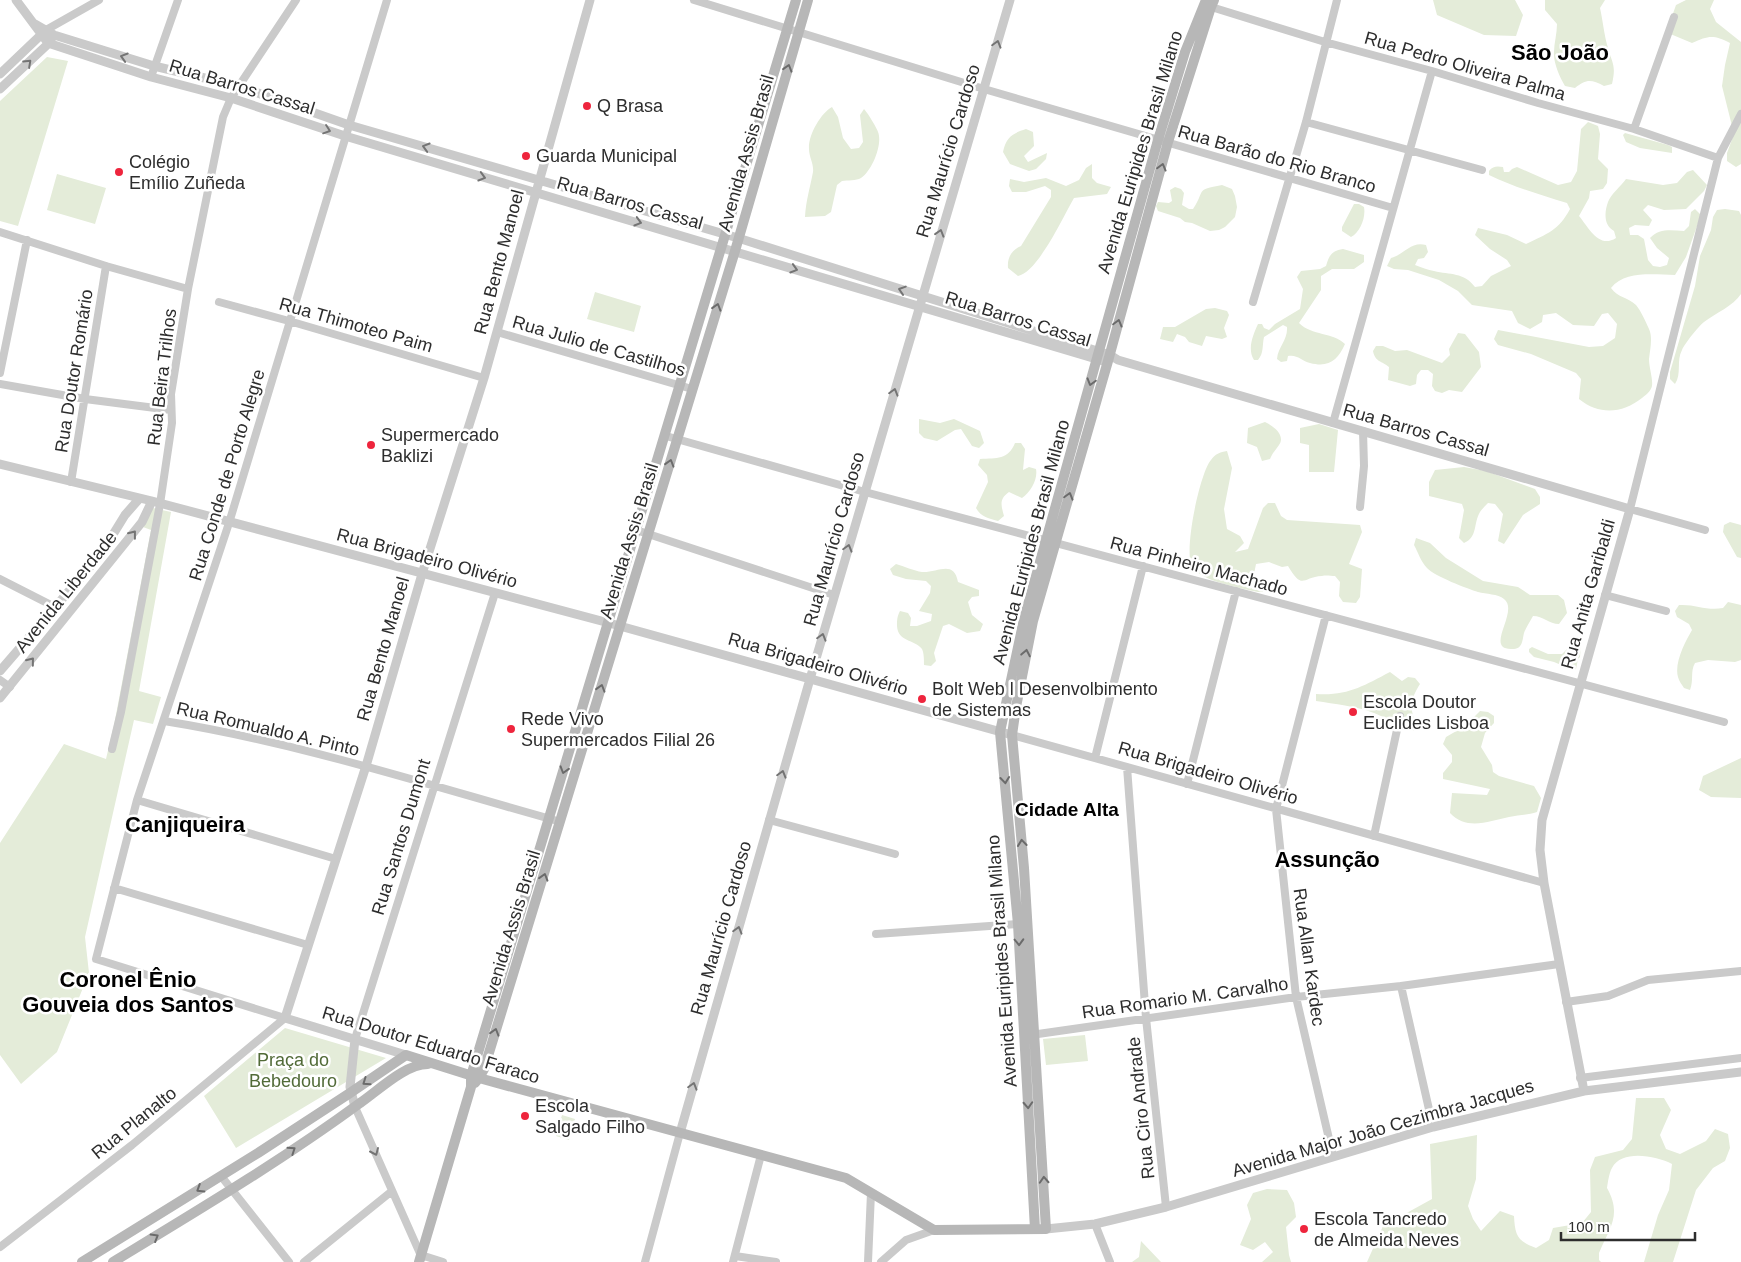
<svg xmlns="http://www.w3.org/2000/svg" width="1741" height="1262" font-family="Arial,sans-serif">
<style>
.green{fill:#e4ecd9}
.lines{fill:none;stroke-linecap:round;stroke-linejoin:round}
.minor{stroke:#cacaca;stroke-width:8}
.tertiary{stroke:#cacaca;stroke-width:9}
.secondary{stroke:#b7b7b7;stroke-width:10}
.oneway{stroke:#747474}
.oneway2{stroke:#6b6b6b}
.poi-dot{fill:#ee253d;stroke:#fff;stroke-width:2}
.labels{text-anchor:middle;stroke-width:5;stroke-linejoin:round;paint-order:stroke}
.street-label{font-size:18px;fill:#2d2d2d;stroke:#fff}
.poi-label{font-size:18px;fill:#2d2d2d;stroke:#fff;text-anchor:start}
.park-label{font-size:18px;fill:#526b38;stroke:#fff}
.neighbourhood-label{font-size:19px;font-weight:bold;fill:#000;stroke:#fff}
.district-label{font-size:22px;font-weight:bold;fill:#000;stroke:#fff}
</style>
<rect width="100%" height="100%" fill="#fff"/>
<path class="green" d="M1433,0H1515L1523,15L1516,36L1484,35L1437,15Z
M1545,0H1605L1600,8C1603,21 1604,35 1608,48C1613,65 1616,66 1612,84L1604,86C1591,79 1586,79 1575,88L1565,86C1560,78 1553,62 1554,52C1554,43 1557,34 1557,24L1545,10Z
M1686,0H1714L1710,9L1716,22L1741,42V164L1736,167L1727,161V153L1734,134L1722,86L1725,65L1730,43C1713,34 1708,36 1692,43L1668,33L1670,22L1676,5Z
M47,57L68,61L18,226L0,221V101Z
M832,107L838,117L843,138L851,149L859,148L863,142L860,115L864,109C867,112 877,128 878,132C883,144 872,171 861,178C856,181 848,180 842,181L837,185L831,212L825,216L805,217C806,200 810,188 813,172C814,164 809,157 809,149C808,135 821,113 832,107Z
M1588,122L1598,126L1600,134L1598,159L1608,169L1607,183L1603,189L1590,191L1589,198L1579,216C1589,228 1599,249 1616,238L1614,231C1604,226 1604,213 1608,202C1611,194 1621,186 1626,179L1663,185L1677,183L1687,172L1693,170L1707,185L1704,191L1686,209L1664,210L1648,205L1643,210L1652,220L1649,226L1635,225L1629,228L1630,235H1638L1644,239L1648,260L1653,266L1660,267L1667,265L1669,258L1657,248L1650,238C1659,228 1671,230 1684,231L1689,226L1691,212L1695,209L1701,215L1686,257L1675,275C1655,275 1625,270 1611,288C1618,298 1628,297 1636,305C1641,311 1646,322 1649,329C1653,337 1650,350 1649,359C1649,368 1653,378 1652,386C1651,391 1646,395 1642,398C1623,413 1600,416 1579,399L1581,379L1576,373L1531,354L1498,345L1494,339L1498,330L1589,347L1603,346L1615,338L1617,324L1608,313L1602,314L1594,326L1573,325L1556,313L1543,315L1542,322L1530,329L1518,323L1512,311L1472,305L1458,291L1439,280L1408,270L1394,269L1387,266L1391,258C1405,254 1411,241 1426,245L1428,252L1424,258L1418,259L1415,265C1421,267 1428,270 1434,271C1450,275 1464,272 1475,287L1482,286L1491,276L1511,266L1507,260L1490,249L1475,235L1478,228L1507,235L1526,244C1547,234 1559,230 1570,209L1567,203C1540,195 1514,187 1489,175V171C1493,166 1497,166 1503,167L1504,172H1509L1512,169L1517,167L1558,185L1571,182L1577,171L1581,129Z
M1026,129L1033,132L1034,146L1024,156L1028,162L1047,153L1046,159L1036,169L1029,171L1010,164L1003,152C1006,137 1013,133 1026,129Z
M1625,133L1668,145L1672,147V153L1640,148L1626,142L1623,135Z
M1092,164V178L1097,183L1111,187L1107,194L1074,198C1063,217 1038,272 1018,276L1008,268C1007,257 1012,250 1021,246L1051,197V190L1045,186L1026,192H1012L1009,186L1010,179L1024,182L1046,178L1066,186L1079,180L1086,168Z
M57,174L106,188L95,224L47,210Z
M1222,185L1232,189L1235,196L1237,207L1235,217L1225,227L1219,230L1210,231L1192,223L1185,222L1180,218L1158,211L1156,206L1158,202L1169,203L1172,201L1170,190L1175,187L1181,189L1184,193L1182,205L1189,209H1193C1206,190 1194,190 1222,185Z
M1354,204H1359L1364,207C1366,218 1360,232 1351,237L1342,231V227Z
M1725,209L1739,211L1741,215V294C1733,306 1716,313 1704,322C1698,327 1685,343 1682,350C1676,361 1682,374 1675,384L1670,379V372L1695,286L1700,256L1711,230L1713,217L1717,210Z
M1343,249L1364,255V262L1354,269H1332L1321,276V290L1299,323C1312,336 1333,332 1345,344C1338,360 1329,368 1310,363C1302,361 1297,354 1288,356L1287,361L1281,362L1277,359C1278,347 1288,340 1287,327L1283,325L1264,337C1262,346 1264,353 1258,360H1254C1247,349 1253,335 1258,324H1262L1264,328L1269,330L1275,324L1300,309L1303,289L1297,277L1301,271L1320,269L1326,266C1329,256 1331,251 1343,249Z
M595,292L641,306L634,332L587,319Z
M1215,308L1227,311L1229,315L1224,328L1227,337L1222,339L1206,336L1202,346L1189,342L1185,337L1177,334L1173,342L1160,339L1163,327H1175L1206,309Z
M1458,333L1465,334L1479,352L1481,367L1462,392L1449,390L1442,393L1435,391L1432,386L1433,374L1428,370H1421L1417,375L1416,384L1410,386L1388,380L1389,367C1382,361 1375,362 1373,351L1376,346H1383L1395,351L1407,350L1442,363L1450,355L1449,349Z
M919,419L940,423L954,419L980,431L984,443L979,448L972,446L961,429L955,430L937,441L924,438L919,433Z
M1265,422C1273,426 1286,435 1279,445C1275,451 1273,452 1270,459L1262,461L1257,447L1247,443L1248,428Z
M1319,424L1338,430L1334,472H1309V445L1300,443V428Z
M1015,443H1021L1025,449L1023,470L1029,467L1036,469C1038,479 1031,492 1022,498L1009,492C999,499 1001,505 1004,516L998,521C988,518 981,517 976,508L988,482L987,475L978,465L980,459C997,458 1008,460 1015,443Z
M1227,451L1232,468L1224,509L1227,529L1240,536L1244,543L1235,552L1248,549L1263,508L1268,503H1275L1281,516L1287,520L1360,525L1362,532L1349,564L1362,569L1360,597L1356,603L1343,602L1339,596L1340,582L1335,576C1331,576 1326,575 1322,576C1302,577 1303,591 1288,566L1282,567L1269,562L1256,564L1254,574L1255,578L1268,584L1266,592H1258C1241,588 1204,582 1193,568C1182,556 1200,472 1211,460C1215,454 1220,452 1227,451Z
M1464,467L1486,471L1535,489L1540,497V504L1523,515L1504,544L1498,541L1503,514L1495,504L1488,503C1485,506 1482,509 1480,512C1473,524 1478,537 1464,543L1459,538L1464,510L1462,504L1429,496V482L1435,470Z
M153,508L171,512L139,691L161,697L153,724L134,720L85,937L89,973L57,1052L21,1084L0,1055V843L64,744L106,759L114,725L151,530L143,527Z
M1730,522L1741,525V558L1737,557L1723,532L1724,525Z
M1416,538L1430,543L1446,558L1483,581L1518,587L1530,595H1558L1564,600L1567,613L1559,624C1549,624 1543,616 1533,616C1530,622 1526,627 1524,633C1522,641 1523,649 1512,649C1483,650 1520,611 1504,599C1498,594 1486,594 1478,592C1468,589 1434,576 1427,568C1421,562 1418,552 1414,545Z
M896,564C904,566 914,571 922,572C937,573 954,559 958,582L979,590V596L972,597L968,602L972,615L983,624L980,631L967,633L949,624L943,626L934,653L936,661L931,666L924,665C924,660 924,653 922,649C914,639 898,642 897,626C897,620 897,617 900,611L908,613L911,618L910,626H917L931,621L932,614L919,611L930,593L931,586L926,581L906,579L893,575L890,569Z
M1728,602L1741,605V660L1735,662L1708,660L1695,663C1690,672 1694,680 1690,690L1684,688C1682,685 1679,681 1678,677C1674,663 1685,642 1692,630L1689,624L1677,617L1675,611L1679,605C1696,604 1706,611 1723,608Z
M1578,636L1581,642L1580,657L1578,659L1576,669L1573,670L1554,662L1534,657L1529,652V649L1532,647L1548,654H1562L1567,649L1572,639Z
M1390,672L1402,681L1408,677L1415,678L1420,684C1415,692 1410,701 1412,711C1413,719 1418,723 1417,731C1402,730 1388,718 1374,713C1355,706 1335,704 1316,701V694C1348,696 1363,686 1390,672Z
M1480,711L1488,712L1494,716V723L1485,733L1481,747L1492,765L1493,772L1499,776L1534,786L1541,798L1537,812C1528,815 1519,815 1509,817C1489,821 1467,831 1450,813L1452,793L1487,795L1490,789L1443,779V773L1452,762V755L1443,744L1446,737L1465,726Z
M1741,758V798L1711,797L1699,790L1703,776Z
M285,1028L386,1058L236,1148L204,1096Z
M1085,1035L1088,1061L1046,1065L1043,1039Z
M1636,1098H1664L1671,1110L1660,1135L1666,1149L1680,1154L1706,1141L1715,1129L1728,1134L1730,1148L1725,1161L1713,1168L1696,1190L1673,1262H1644L1658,1215L1669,1190L1672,1164C1656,1156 1622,1149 1612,1168C1609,1173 1608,1182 1607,1188C1622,1215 1610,1227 1599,1253V1260L1601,1262H1367L1383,1226L1432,1199L1430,1144L1477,1135L1476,1179L1468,1206L1473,1219L1481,1231L1500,1211L1514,1216C1515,1235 1517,1241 1536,1248L1549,1240L1553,1228L1582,1223L1591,1212L1590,1170L1595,1157L1623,1150L1632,1139Z
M562,1115L575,1119L569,1140L556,1136Z
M1267,1189L1287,1190L1294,1203L1296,1217L1286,1227L1289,1255L1291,1262H1262L1273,1252L1265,1242L1253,1250L1240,1245L1251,1219L1247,1205L1253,1193Z
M1141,1241L1161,1262H1132L1139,1257Z"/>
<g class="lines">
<path class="minor" d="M694,0L984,89L1393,208
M1208,6L1325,42L1432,71L1538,103L1634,129L1718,158
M46,30L99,0
M151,77L178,0
M1306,122L1482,170
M1634,129L1674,17
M0,232L106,266L188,289
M219,302L289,321L484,378
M1253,302L1306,122L1337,0
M497,332L692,389
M0,373L27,240
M0,384L85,399L171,410
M1333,423L1432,71
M666,436L865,492L1724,722
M71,482L106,266
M1360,507L1364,466L1363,431
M636,530L834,595
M1705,530L1630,509L1718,158L1741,114
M0,579L55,607
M1605,595L1666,611
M1326,615L1276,809L1296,997L1333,1156
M0,680L10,687
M164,721C296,742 425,784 554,820
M1012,735L1544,883
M112,749L121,712L160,504L172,423L171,394L188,289L223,117L231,98L296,0
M1095,758L1143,566
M1127,767L1146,1018L1166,1207
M1187,784L1236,591
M137,800L336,859
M769,820L895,854
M1374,836L1400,716
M114,888L308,945
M876,934L1018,924
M1401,986L1433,1127
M1566,1002L1608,996L1648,980L1741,971
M285,1018L96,959L137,800L229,523L387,0
M1031,1035L1296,997L1401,986L1559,964
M355,1039L495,593
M1580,1078L1741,1058
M355,1107L422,1258
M221,1176L289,1262
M1095,1224L1110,1262
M0,1247L132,1145L285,1018
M421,1255L443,1262
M735,1256L776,1262
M304,1262L392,1191
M645,1262L680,1133
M733,1262L761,1155
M868,1262L871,1193
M881,1262L906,1240L934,1230"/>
<path class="tertiary" d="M16,0L48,43L151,77L231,98L345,136L1103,361
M33,23L54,35L154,66L238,86L349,125L738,238L1110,355L1118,360L1630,509L1542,820L1540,850L1544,883L1584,1091
M0,74L44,32
M0,89L48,44L52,38
M0,464L152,501L609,623L1012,735
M0,671L101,554L125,515L139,499
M0,698L142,522L152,501
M406,1055L285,1018L366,766L422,574L484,378L590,0
M355,1107L350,1087L355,1039
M680,1133L810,679L1010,0
M1046,1229L1095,1224L1166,1207L1433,1127L1584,1091L1741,1072"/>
<path class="secondary" d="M475,1083L479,1078L484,1069L735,251L808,0
M1035,1229L1018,924L1000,732L1024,619L1158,140L1185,52L1206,0
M82,1262L258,1153L350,1093L406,1055L479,1078L846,1178L934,1230L1046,1229L1024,868L1012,735L1016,707L1033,621L1108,361L1168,142L1211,7L1214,0
M113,1262C197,1211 281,1161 360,1103C379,1090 405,1064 428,1064
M419,1262L471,1087V1076L796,0"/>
</g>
<defs><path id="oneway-chevron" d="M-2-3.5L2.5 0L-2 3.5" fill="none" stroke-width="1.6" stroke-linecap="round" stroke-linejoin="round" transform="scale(1.25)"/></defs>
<g class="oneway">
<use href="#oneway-chevron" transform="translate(997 44) rotate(-74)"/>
<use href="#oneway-chevron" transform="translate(124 57) rotate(-163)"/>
<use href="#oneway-chevron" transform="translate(28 63) rotate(-43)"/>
<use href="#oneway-chevron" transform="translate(327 130) rotate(19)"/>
<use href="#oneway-chevron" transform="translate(426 147) rotate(-164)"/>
<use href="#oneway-chevron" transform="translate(482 177) rotate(16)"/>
<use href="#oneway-chevron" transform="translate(638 222) rotate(16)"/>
<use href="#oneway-chevron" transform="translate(940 233) rotate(-73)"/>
<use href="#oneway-chevron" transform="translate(794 269) rotate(17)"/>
<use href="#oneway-chevron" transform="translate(902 290) rotate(-162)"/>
<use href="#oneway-chevron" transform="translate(894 392) rotate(-74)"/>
<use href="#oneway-chevron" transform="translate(133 534) rotate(-52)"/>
<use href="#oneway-chevron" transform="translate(848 548) rotate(-74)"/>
<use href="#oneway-chevron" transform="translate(822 637) rotate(-74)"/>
<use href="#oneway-chevron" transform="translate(31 661) rotate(-51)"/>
<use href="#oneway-chevron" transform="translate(782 774) rotate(-74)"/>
<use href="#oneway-chevron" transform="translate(738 930) rotate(-74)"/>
<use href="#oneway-chevron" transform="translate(693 1086) rotate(-74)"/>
<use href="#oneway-chevron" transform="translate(375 1152) rotate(66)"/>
</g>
<g class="oneway2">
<use href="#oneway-chevron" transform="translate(788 68) rotate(-73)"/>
<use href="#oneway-chevron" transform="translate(1162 167) rotate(-75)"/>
<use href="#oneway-chevron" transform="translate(717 307) rotate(-73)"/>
<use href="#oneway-chevron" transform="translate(1118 323) rotate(-75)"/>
<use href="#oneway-chevron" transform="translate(1091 382) rotate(106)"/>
<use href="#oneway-chevron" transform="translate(670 463) rotate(-73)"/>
<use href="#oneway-chevron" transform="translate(1069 496) rotate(-74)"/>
<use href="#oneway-chevron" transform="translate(1026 653) rotate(-79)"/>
<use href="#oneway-chevron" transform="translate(601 688) rotate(-73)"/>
<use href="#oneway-chevron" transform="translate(564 770) rotate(107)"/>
<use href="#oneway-chevron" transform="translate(1005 780) rotate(84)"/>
<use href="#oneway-chevron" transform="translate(1022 843) rotate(-96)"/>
<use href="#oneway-chevron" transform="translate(544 877) rotate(-73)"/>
<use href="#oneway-chevron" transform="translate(1019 942) rotate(88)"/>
<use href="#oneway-chevron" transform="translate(495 1032) rotate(-73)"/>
<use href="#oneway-chevron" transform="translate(366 1082) rotate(145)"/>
<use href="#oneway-chevron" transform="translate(1028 1105) rotate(87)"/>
<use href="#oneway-chevron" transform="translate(292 1150) rotate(-34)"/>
<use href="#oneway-chevron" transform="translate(1044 1180) rotate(-93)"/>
<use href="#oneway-chevron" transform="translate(200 1189) rotate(148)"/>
<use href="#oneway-chevron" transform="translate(155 1237) rotate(-31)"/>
</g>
<g class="poi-dot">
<circle cx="587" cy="106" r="5"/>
<circle cx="526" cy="156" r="5"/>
<circle cx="119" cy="172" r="5"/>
<circle cx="371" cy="445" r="5"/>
<circle cx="922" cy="699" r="5"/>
<circle cx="1353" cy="712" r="5"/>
<circle cx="511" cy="729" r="5"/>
<circle cx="525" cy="1116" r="5"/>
<circle cx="1304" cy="1229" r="5"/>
</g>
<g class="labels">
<g class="street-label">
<text transform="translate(1465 66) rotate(16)" y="6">Rua Pedro Oliveira Palma</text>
<text transform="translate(242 87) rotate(17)" y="6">Rua Barros Cassal</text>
<text transform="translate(948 151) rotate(-73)" y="6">Rua Maurício Cardoso</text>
<text transform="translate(1140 152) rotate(-73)" y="6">Avenida Euripides Brasil Milano</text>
<text transform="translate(746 153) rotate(-74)" y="6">Avenida Assis Brasil</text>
<text transform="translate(1277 159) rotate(16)" y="6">Rua Barão do Rio Branco</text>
<text transform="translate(630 203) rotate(16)" y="6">Rua Barros Cassal</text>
<text transform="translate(499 262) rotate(-75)" y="6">Rua Bento Manoel</text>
<text transform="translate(1018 319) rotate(17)" y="6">Rua Barros Cassal</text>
<text transform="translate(356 325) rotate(16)" y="6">Rua Thimoteo Paim</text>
<text transform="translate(599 346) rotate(16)" y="6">Rua Julio de Castilhos</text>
<text transform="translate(74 371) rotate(-81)" y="6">Rua Doutor Romário</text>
<text transform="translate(162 377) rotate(-83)" y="6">Rua Beira Trilhos</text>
<text transform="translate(1416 430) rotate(16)" y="6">Rua Barros Cassal</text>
<text transform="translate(227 475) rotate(-73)" y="6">Rua Conde de Porto Alegre</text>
<text transform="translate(834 539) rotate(-74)" y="6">Rua Maurício Cardoso</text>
<text transform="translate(629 541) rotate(-73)" y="6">Avenida Assis Brasil</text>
<text transform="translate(1031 542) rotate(-75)" y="6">Avenida Euripides Brasil Milano</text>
<text transform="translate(427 558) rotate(15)" y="6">Rua Brigadeiro Olivério</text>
<text transform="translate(1199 566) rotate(15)" y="6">Rua Pinheiro Machado</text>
<text transform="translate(66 592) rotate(-51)" y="6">Avenida Liberdade</text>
<text transform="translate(1588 594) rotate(-74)" y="6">Rua Anita Garibaldi</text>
<text transform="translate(383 649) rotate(-74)" y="6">Rua Bento Manoel</text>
<text transform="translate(818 664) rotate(16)" y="6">Rua Brigadeiro Olivério</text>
<text transform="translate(268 729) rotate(13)" y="6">Rua Romualdo A. Pinto</text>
<text transform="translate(1208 773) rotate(16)" y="6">Rua Brigadeiro Olivério</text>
<text transform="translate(401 837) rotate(-73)" y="6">Rua Santos Dumont</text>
<text transform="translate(511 928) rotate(-73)" y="6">Avenida Assis Brasil</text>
<text transform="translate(721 928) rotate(-74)" y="6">Rua Maurício Cardoso</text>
<text transform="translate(1309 957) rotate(82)" y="6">Rua Allan Kardec</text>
<text transform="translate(1002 961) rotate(-94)" y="6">Avenida Euripides Brasil Milano</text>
<text transform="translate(1185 998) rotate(-8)" y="6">Rua Romario M. Carvalho</text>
<text transform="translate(431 1045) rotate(17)" y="6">Rua Doutor Eduardo Faraco</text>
<text transform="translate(1141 1108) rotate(-96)" y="6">Rua Ciro Andrade</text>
<text transform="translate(134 1123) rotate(-39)" y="6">Rua Planalto</text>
<text transform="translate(1383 1128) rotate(-16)" y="6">Avenida Major João Cezimbra Jacques</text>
</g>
<g class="poi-label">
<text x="597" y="112">Q Brasa</text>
<text x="536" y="162">Guarda Municipal</text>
<text x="129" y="168">Colégio<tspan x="129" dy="21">Emílio Zuñeda</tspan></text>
<text x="381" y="441">Supermercado<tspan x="381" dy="21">Baklizi</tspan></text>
<text x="932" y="695">Bolt Web l Desenvolbimento<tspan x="932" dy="21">de Sistemas</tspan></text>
<text x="1363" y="708">Escola Doutor<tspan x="1363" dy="21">Euclides Lisboa</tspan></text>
<text x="521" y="725">Rede Vivo<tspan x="521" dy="21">Supermercados Filial 26</tspan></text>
<text x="535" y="1112">Escola<tspan x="535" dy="21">Salgado Filho</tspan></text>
<text x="1314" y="1225">Escola Tancredo<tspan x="1314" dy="21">de Almeida Neves</tspan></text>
</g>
<g class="park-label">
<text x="293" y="1066">Praça do<tspan x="293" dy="21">Bebedouro</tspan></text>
</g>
<g class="neighbourhood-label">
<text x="1067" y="816">Cidade Alta</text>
</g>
<g class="district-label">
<text x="1560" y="60">São João</text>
<text x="185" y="832">Canjiqueira</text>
<text x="1327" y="867">Assunção</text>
<text x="128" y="987">Coronel Ênio<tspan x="128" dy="25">Gouveia dos Santos</tspan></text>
</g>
</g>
<path d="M1561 1232v8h134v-8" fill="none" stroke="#2d2d2d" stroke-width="2.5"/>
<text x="1568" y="1232" font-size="15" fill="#2d2d2d" stroke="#ffffff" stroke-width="4" paint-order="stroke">100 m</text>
</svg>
